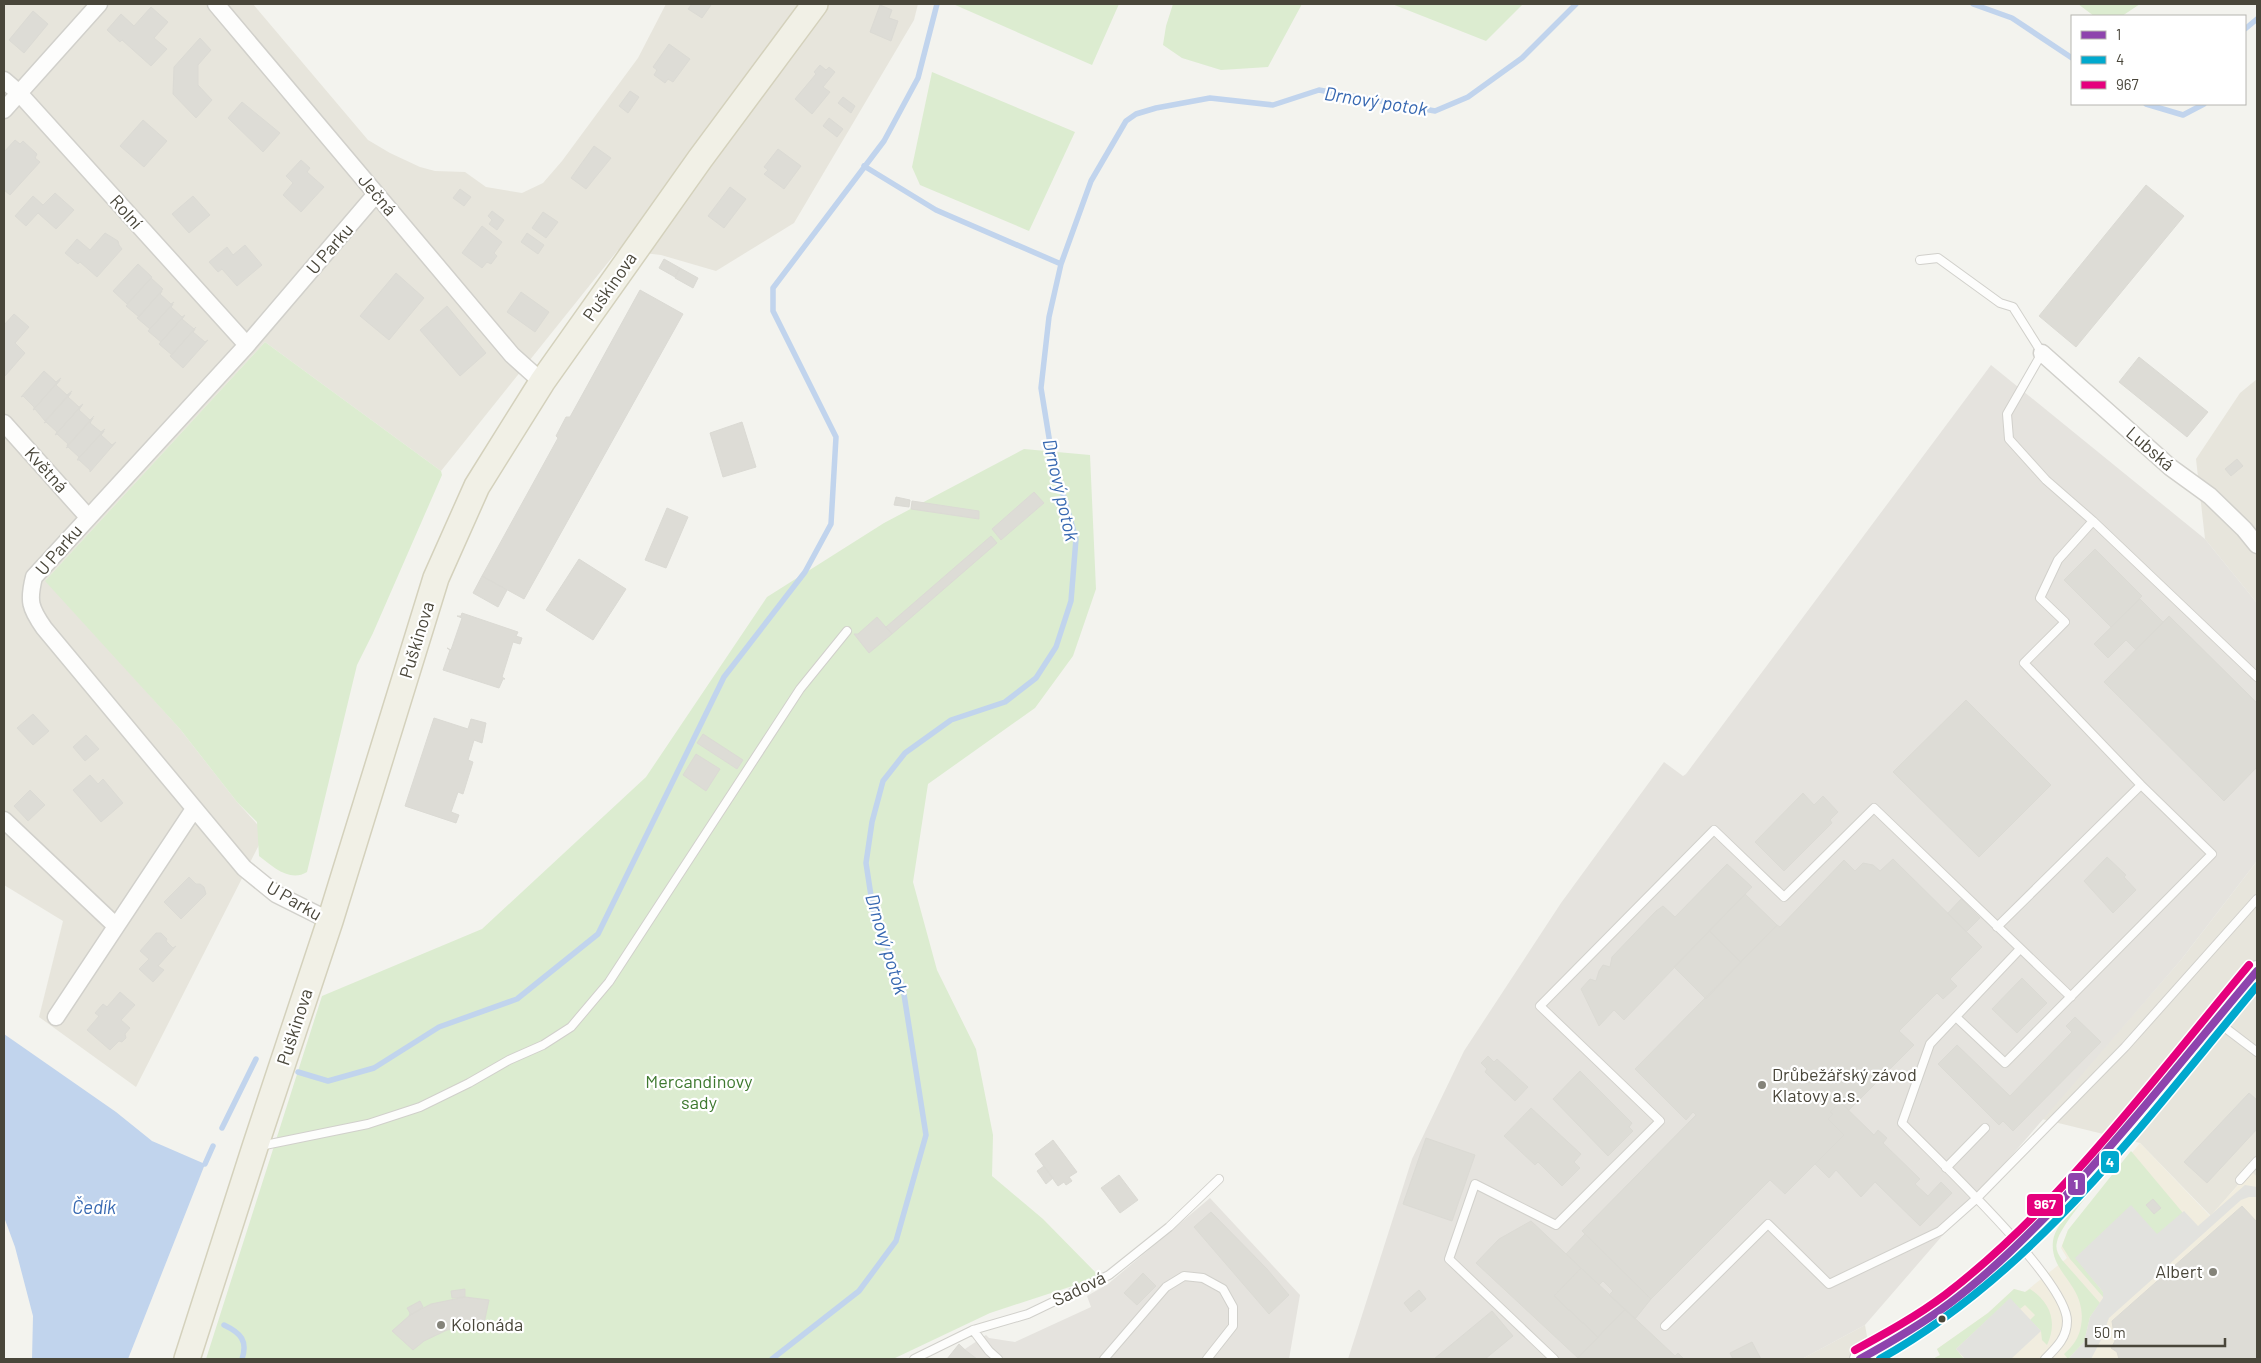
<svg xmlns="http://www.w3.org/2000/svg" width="2261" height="1363" font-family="Barlow,sans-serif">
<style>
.residential{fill:#e7e5dc}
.commercial{fill:#f1eddf}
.industrial{fill:#e5e3de}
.green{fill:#dcecd0}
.parking{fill:#e2e2de}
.water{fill:#c1d4ed}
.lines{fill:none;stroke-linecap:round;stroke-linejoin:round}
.stream{stroke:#c1d4ed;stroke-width:5.5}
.building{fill:#dddcd6;stroke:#dbdad4}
.service-casing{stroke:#d1d0cb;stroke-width:10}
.minor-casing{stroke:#d1d0cb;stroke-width:19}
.tertiary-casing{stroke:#d1d0cb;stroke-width:22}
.primary-casing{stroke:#d4d1bc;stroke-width:28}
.service{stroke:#fdfdfc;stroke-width:8}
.minor{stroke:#fdfdfc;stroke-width:16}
.tertiary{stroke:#fdfdfc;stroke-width:20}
.primary{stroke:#f1f0e6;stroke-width:25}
.bus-1-casing{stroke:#fff;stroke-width:11}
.bus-2-casing{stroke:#fff;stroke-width:11}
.bus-3-casing{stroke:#fff;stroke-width:11}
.bus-1{stroke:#8e44ad;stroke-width:8}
.bus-2{stroke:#00a9ce;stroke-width:8}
.bus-3{stroke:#e5007d;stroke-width:8}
.poi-dot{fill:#848379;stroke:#fff;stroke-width:2}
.bus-dot{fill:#49463a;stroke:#fff;stroke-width:2}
.labels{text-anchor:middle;stroke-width:4.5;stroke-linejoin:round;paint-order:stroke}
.street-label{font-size:18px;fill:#49463a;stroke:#fff}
.poi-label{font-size:18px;fill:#49463a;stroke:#fff;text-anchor:start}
.park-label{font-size:18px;fill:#3e792f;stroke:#fff}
.water-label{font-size:19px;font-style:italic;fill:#3768b1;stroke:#fff}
.line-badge{stroke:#fff;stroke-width:2}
.badge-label{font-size:14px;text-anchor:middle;font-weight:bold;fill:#fff}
</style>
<rect width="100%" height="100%" fill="#f3f3ee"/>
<path class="residential" d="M4,4H253L368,140L390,153L420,167L435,171L465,172L486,187L522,193L543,183L562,161L638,58L666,4H918L914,20L794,223L716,271L661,255L618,250L441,471L265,342L46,580L180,729L237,802L265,833L136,1087L39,1017L63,921L4,885Z
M2257,379V603L2205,539L2196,459L2240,393Z
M2257,861V1177L2250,1171L2211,1216L2140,1143L2042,1119L2181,960Z
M1865,1325L1871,1359H1802Z"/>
<path class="commercial" d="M2140,1143L2210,1216L2251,1171L2257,1177V1359H1933L1940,1355L1937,1349L1988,1313L2014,1289L2025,1292L2067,1258L2061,1248L2068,1230Z"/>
<path class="industrial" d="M1991,365L2205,539L2257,603V861L2181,960L1865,1325L1802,1359H1348L1412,1159L1464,1051L1561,903L1664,762L1683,776L1686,774Z
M1210,1198L1300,1295L1289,1359H947L959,1344L965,1349L986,1335L989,1338L1015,1342L1091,1307L1087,1296L1108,1284Z"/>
<path class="green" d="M953,4H1119L1092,65Z
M1173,4H1302L1268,67L1221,70L1182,58L1163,45L1166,26Z
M1392,4H1523L1486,41Z
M2078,4H2140L2122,16H2094Z
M932,72L1075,132L1029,231L920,185L912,167Z
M265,342L441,471L442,475L373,633L357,665L307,872C290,883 272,866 259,856L257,822L237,802L180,729L45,581Z
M1024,449L1090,455L1096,589L1073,656L1035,708L928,784L913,882L937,970L976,1049L993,1135L992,1176L1043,1219L1100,1277L990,1313L893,1359H206L322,996L482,929L646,777L767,597L884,523Z
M2131,1151L2183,1213L2171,1240L2076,1258L2103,1292V1297L2070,1259L2062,1246L2068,1230Z
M2104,1175C2093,1189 2060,1226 2057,1242C2055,1249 2058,1254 2062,1260L2100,1303L2090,1317L2084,1342L2068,1359L2064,1354C2073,1346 2079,1338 2081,1326C2088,1285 2049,1274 2053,1241C2056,1220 2090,1191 2104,1175Z
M2014,1289L2025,1292L2030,1289C2050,1302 2058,1322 2047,1345L2042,1340L2041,1331L2030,1320L2035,1315L2025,1305L2020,1309L2010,1299L1956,1349L1964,1359H1933L1940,1355L1937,1349L1988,1313Z"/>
<path class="parking" d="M2245,1185L2257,1187V1197H2249L2241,1200L2109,1318L2101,1340L2091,1359H2068L2084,1342L2090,1317L2103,1298V1292L2075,1258L2131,1205L2157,1234L2184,1211L2198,1226Z
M2010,1298L2041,1331L2011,1359H1965L1956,1349Z"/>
<path class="water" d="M4,1034L116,1112L152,1141L205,1164L128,1359H32L33,1316L15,1247L4,1217Z"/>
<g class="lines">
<path class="stream" d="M1973,4L2012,18L2072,58
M2245,29L2257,19
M2146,104L2183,115L2204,104
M864,166L936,210L1061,264
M298,1072L328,1081L374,1068L439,1027L517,999L598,934L724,677L805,572L831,524L836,437L773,311V288L884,141L918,78L937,4
M222,1128L256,1059
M205,1164L213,1146
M224,1325C241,1333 248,1341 242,1359
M772,1359L859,1291L896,1241L926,1135L903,988L873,909L866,863L872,822L883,781L905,753L951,720L1005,702L1036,678L1056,647L1071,601L1076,539L1052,456L1041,388L1049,317L1061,264L1091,181L1126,121L1136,114L1156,108L1210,98L1273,105L1319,90L1435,111L1468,97L1522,58L1576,4"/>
</g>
<path class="building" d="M692,4H709L711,5L702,18L688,9Z
M880,5L892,10L889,18L898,21L891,41L870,32Z
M151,7L168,22L154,38L167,49L151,66L122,40L120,42L107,30L121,14L134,26Z
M33,11L48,24L24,53L9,40Z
M200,38L211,50L198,65V85L212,100L196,118L173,94L174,67Z
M669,44L690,59L673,82L668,79L665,83L654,75L657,70L653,67Z
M820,65L826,70L829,67L835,72L823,87L830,92L812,114L795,99L816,74L814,72Z
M630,91L639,97L628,113L619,106Z
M843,97L855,106L851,113L838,103Z
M242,102L280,133L263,152L228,118Z
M829,118L843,129L837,137L823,126Z
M143,120L167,141L144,167L120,146Z
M15,140L20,144L23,141L37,154L35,158L40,162L10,195L4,190V152Z
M594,146L611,158L586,189L571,178Z
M778,149L801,166L784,189L764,174L768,170L764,167Z
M301,160L310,168L307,172L324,187L301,212L283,195L293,183L286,176Z
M2146,185L2184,216L2076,347L2039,316Z
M730,187L746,199L724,228L708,216Z
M460,189L471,197L464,206L453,198Z
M55,193L74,210L56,229L38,213L26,226L15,216L33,196L43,205Z
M193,196L210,215L189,233L172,214Z
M492,211L504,220L497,230L489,224L492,220L488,216Z
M543,212L558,222L546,238L532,228Z
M482,226L502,242L494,253L497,256L491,264L487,262L482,268L462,253Z
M105,233L118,241L119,245L122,249L97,277L80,262L78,264L65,253L77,239L90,250Z
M527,233L544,245L538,254L521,242Z
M245,245L262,265L237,286L222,269L218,272L209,262L227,247L233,255Z
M664,259L680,268L675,277L659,268Z
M138,264L152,277L127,304L113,291Z
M680,268L698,278L693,288L675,278Z
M396,273L424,298L389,340L360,316Z
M151,278L163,289L139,317L126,306Z
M640,290L683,314L524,599L482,576L558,438L556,436L566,417H570Z
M162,291L160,294L171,304L174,302L150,329L137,318Z
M521,292L549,312L535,332L507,312Z
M173,304L171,307L182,317L185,315L161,342L148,331Z
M447,306L486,353L460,376L420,330Z
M14,314L29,327L15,343L25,353L5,376L4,325Z
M184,316L182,319L194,329L196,327L172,355L159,344Z
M195,329L193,332L205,342L208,340L183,368L170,356Z
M2139,357L2208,412L2187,437L2119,382Z
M44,371L56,382L61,378L34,409V407L23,396L21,397Z
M60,380L56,385L67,395L72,391L45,421L35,409L33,410Z
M71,393L68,397L79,407L83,404L56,434L57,432L46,422L44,423Z
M82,405L79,410L90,420L94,416L67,446L68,444L57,434L55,435Z
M93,418L90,423L101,432L105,429L78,459L79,457L68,447L66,448Z
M742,422L756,467L723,477L710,433Z
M104,431L101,435L112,445L116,442L90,472V470L79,460H77Z
M2237,459L2243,466L2231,476L2225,469Z
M1034,492L1044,503L1001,540L992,529Z
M896,497L910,500L909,507L894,505Z
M912,501L979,511V519L911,509Z
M667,508L688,517L666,568L645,560Z
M991,536L997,543L892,634L886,627Z
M2095,549L2142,596L2111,627L2064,580Z
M579,559L626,589L593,640L546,610Z
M482,576L507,590L498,607L473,593Z
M2140,599L2163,622L2136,650L2126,640L2108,658L2094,644Z
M462,613L518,632L516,636L522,638L520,644L513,642L502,677L505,679H503L499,688L443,670L450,650L447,648L451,650L462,618L457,616H461Z
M2169,616L2257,703V767L2224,801L2104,682Z
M877,617L892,634L869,653L854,634H858Z
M1966,700L2051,785L1979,857L1893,772Z
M33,714L49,731L33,745L17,728Z
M434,718L468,729L471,719L486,723L482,743L474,740L468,760L473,762L463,794L458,792L451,812L459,815L456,823L405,806Z
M703,734L743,760L737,769L697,743Z
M86,735L99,749L85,761L73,747Z
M696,754L720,769L706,791L683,775Z
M90,775L98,784L103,779L123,803L101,822L73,790Z
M30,790L45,805L28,821L14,806Z
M1803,793L1814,805L1823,796L1838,812L1830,820L1832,823L1784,871L1755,842Z
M2107,857L2126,875L2124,877L2136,890L2113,913L2084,881Z
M1893,859L1982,947L1950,979L1957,986L1943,999L1937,993L1899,1031L1914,1045L1849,1110L1840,1102L1830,1112L1833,1114L1828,1119L1844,1135L1785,1194L1770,1180L1651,1299L1582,1231L1696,1115L1693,1112L1686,1120L1635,1069L1777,925L1780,927L1844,860L1855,871L1863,863L1873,865L1880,871Z
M1727,864L1752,887L1624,1020L1614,1010L1599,1026L1581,989L1590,979L1596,981L1599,971L1603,965L1610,967L1612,957L1656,911L1663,906L1675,917Z
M189,877L196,884H200L204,887L206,894L181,919L164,902Z
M1745,894L1777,925L1741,962L1709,931Z
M1961,899L1980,918L1966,932L1948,913Z
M1709,931L1741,962L1706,999L1674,967Z
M156,933H161L167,939L166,941L173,948L176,946L158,966L164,970L153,982L139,969L149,959L140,951Z
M2022,978L2047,1003L2017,1033L1992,1009Z
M120,992L135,1005L121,1020L130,1028L125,1034L126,1038L122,1042L119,1041L110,1050L87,1030L99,1016L95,1013L103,1004L107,1007Z
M2075,1017L2101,1042L2013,1131L2003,1121L1999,1125L1938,1064L1957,1045L2010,1096L2072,1032L2066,1026Z
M1488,1056L1494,1062L1497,1059L1528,1087L1515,1101L1485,1072L1487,1069L1481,1063Z
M1580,1071L1632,1123L1629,1127L1633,1131L1608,1156L1553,1099Z
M2249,1093L2257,1100V1129L2207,1183L2184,1162Z
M1840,1102L1874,1135L1878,1130L1887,1138L1883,1143L1920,1179L1915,1184L1928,1196L1941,1182L1952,1193L1920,1226L1875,1182L1861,1197L1836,1170L1829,1178L1815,1164L1844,1135L1828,1119L1833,1114L1830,1112Z
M1531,1108L1581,1154L1574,1162L1580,1168L1562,1186L1538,1162L1535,1165L1504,1136Z
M1426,1138L1475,1155L1452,1221L1403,1204Z
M1053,1140L1077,1172L1069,1177L1072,1181L1066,1185L1064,1182L1058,1186L1035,1154Z
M1044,1166L1053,1178L1046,1184L1037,1171Z
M1119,1175L1138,1200L1120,1213L1101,1188Z
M2153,1199L2161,1208L2154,1214L2146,1205Z
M2242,1206L2257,1222V1359H2119L2117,1352L2111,1348L2115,1341L2112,1321Z
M1211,1212L1267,1269L1289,1295L1269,1314L1194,1227Z
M1531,1221L1581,1268L1554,1296L1598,1337L1578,1358L1476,1263L1499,1239Z
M1585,1234L1651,1299L1635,1319L1609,1295L1613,1291L1603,1281L1599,1285L1566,1254Z
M1581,1268L1625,1309L1598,1337L1554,1296Z
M1143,1273L1156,1286L1137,1305L1124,1293Z
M465,1289V1297L452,1298L451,1291Z
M1419,1290L1426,1299L1411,1312L1404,1303Z
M465,1297L489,1300L483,1328H459L447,1330L424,1341L413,1350L392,1331L410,1315L431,1304Z
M420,1301L423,1307L409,1316L410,1313L407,1308Z
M1625,1309L1675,1356L1678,1353L1684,1359H1579L1578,1358Z
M1492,1311L1513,1336L1485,1359H1434Z
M1752,1342L1761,1359H1733L1730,1353Z
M959,1344L965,1350L977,1359H947Z"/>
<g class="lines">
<defs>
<path id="service" d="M1920,260L1938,258L2000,303L2013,307L2042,353L2007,414L2009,439L2046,480L2093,521L2257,677
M1997,927L2141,785
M2020,949L1930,1044L1902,1123C1935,1157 2067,1280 2067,1321C2067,1338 2056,1348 2045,1359
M1956,1017L2005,1063L2212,854L2141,785L2024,663L2065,622L2040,598L2058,560L2093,521
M2215,1020L2257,1052
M260,1146L368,1124L420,1107L469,1083L509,1060L543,1045L571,1027L609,982L800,689L847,631
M1946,1168L1985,1128
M2240,1180L2257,1161
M1665,1326L1768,1224L1829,1284L1940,1231L1976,1199L2125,1047L2257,899
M973,1330L989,1351L998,1359
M914,1359L973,1330L1028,1314L1109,1275L1169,1227L1219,1179
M1104,1359L1166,1287L1184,1276L1203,1278L1223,1289L1233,1307V1326L1207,1359
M1554,1359L1449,1259L1475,1184L1556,1225L1660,1121L1540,1006L1714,830L1784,897L1874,808L2071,997"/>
<path id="minor" d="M216,4L512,355L542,382
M4,80L19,93L247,345
M4,110L99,4
M2042,353L2170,467L2210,496L2244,529L2257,545
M4,423L88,517
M4,820L116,926
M330,921L276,894L244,868L44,628C30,608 28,601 34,577L247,345L376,194
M56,1017L194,809"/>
<path id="tertiary" d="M1860,1359C1895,1340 1931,1319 1962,1294C2075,1201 2163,1081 2257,971"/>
<path id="primary" d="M187,1359L255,1147L330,921L436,578L477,486L542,382L700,159L815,4"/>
</defs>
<use href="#service" class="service-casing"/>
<use href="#minor" class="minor-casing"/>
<use href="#tertiary" class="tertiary-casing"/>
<use href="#primary" class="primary-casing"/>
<use href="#service" class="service"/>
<use href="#minor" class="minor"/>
<use href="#tertiary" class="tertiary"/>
<use href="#primary" class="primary"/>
<defs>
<path id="bus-1" d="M1860,1359C1891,1342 1922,1324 1950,1303C1990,1273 2026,1237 2061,1201C2130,1127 2192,1048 2257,971"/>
<path id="bus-2" d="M1880,1359C2037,1271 2144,1121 2257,986"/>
<path id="bus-3" d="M1855,1350C1886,1333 1917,1316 1945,1295C2060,1207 2157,1075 2249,965"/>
</defs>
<use href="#bus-1" class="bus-1-casing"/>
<use href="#bus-2" class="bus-2-casing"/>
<use href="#bus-3" class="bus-3-casing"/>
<use href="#bus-1" class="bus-1"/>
<use href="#bus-2" class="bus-2"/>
<use href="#bus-3" class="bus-3"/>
</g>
<g class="poi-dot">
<circle cx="1762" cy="1085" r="5"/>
<circle cx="2213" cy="1272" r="5"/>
<circle cx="441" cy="1325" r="5"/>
</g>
<circle class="bus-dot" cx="1942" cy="1319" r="4.5"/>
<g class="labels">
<g class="street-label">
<text transform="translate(377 195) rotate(50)" y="6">Ječná</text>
<text transform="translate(126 212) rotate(48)" y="6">Rolní</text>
<text transform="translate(330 249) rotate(-49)" y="6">U Parku</text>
<text transform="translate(610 287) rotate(-55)" y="6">Puškinova</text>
<text transform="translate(2150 449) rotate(41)" y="6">Lubská</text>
<text transform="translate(46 470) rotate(48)" y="6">Květná</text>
<text transform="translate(59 550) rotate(-49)" y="6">U Parku</text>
<text transform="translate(417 640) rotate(-73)" y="6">Puškinova</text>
<text transform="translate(294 901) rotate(30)" y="6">U Parku</text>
<text transform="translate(295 1027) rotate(-72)" y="6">Puškinova</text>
<text transform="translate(1079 1289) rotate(-26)" y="6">Sadová</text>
</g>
<g class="poi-label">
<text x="1772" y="1081">Drůbežářský závod<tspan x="1772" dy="21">Klatovy a.s.</tspan></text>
<text x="2203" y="1278" text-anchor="end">Albert</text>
<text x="451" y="1331">Kolonáda</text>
</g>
<g class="park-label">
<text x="699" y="1088">Mercandinovy<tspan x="699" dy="21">sady</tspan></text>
</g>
<g class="water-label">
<text transform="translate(1376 101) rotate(9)" y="7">Drnový potok</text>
<text transform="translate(1061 490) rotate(77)" y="7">Drnový potok</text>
<text transform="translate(887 944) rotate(73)" y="7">Drnový potok</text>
<text x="94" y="1214">Čedík</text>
</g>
</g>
<g class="line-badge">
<rect x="2100" y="1150" width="20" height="24" rx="5" fill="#00a9ce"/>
<rect x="2067" y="1172" width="19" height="24" rx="5" fill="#8e44ad"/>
<rect x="2026" y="1193" width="38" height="24" rx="5" fill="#e5007d"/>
</g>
<g class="badge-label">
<text x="2110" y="1167">4</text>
<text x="2076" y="1189">1</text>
<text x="2045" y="1209">967</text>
</g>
<rect width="2261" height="1363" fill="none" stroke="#49463a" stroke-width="10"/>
<rect x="2071" y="15" width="175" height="90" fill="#ffffff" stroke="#b6b5b0"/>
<rect x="2081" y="31" width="25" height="8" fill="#8e44ad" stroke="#b6b5b0"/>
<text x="2116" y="40" font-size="15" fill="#49463a">1</text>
<rect x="2081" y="56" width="25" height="8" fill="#00a9ce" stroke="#b6b5b0"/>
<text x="2116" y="65" font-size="15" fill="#49463a">4</text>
<rect x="2081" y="81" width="25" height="8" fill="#e5007d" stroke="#b6b5b0"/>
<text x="2116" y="90" font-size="15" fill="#49463a">967</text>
<path d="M2086 1338v8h139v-8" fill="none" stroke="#49463a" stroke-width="2.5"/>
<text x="2094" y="1338" font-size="15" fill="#49463a" stroke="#ffffff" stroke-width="4" paint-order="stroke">50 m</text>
</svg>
